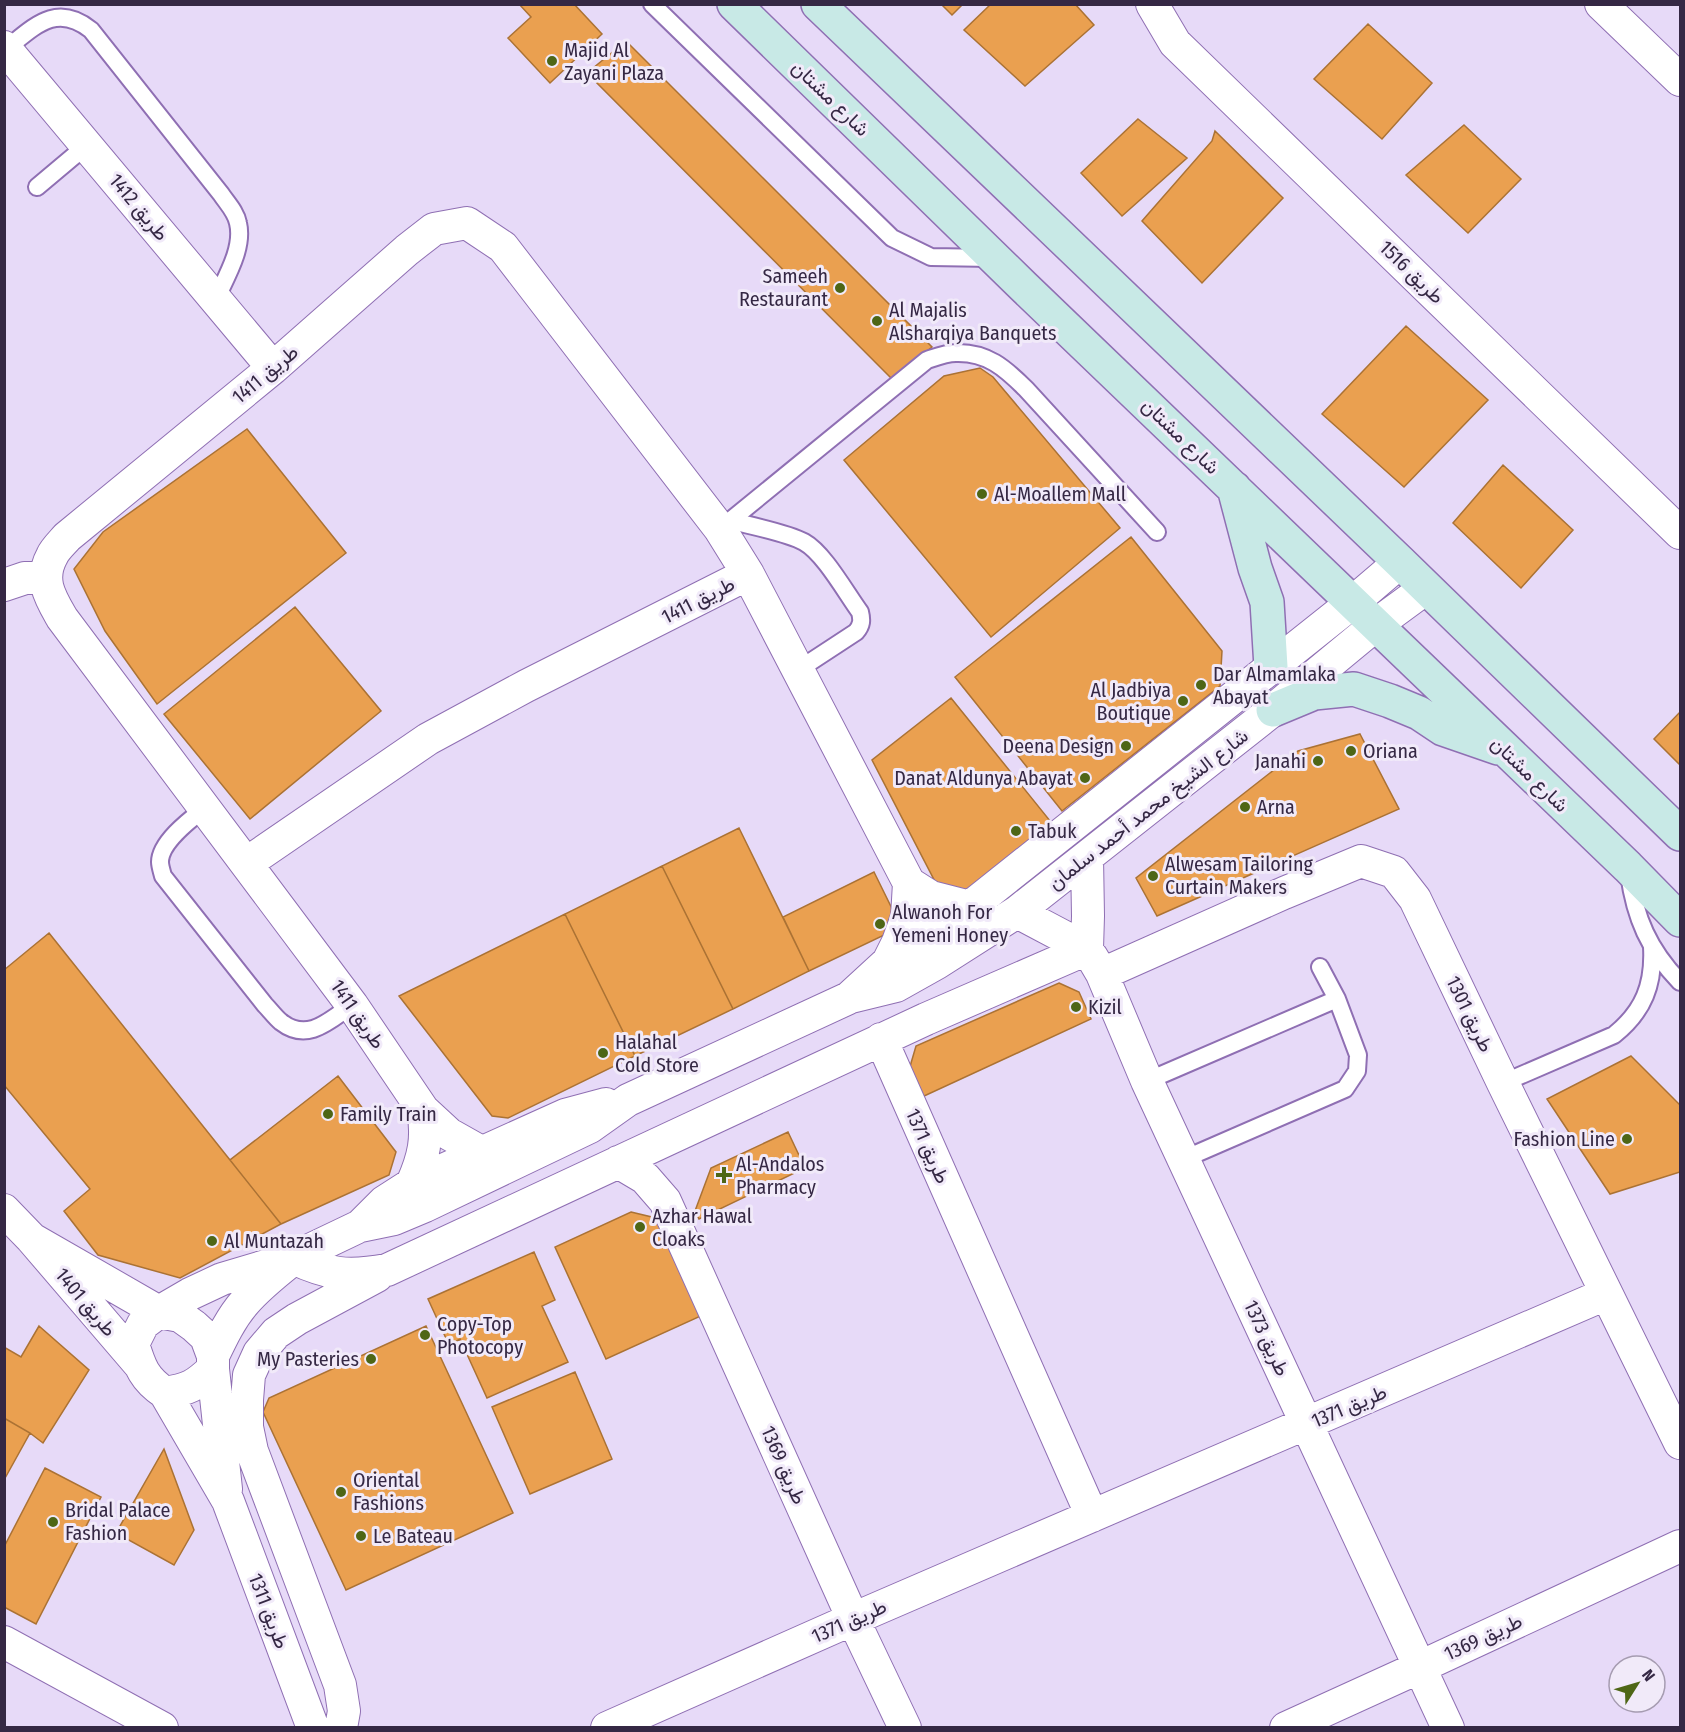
<svg xmlns="http://www.w3.org/2000/svg" width="1685" height="1732" font-family="'Fira Sans Condensed',Vazirmatn,sans-serif">
<style>
.building{fill:#eaa050;stroke:#ab7234;stroke-width:1.5}
.lines{fill:none;stroke-linecap:round;stroke-linejoin:round}
.lane-casing{stroke:#8f6fb3;stroke-width:20}
.street-casing{stroke:#8f6fb3;stroke-width:34}
.secondary-casing{stroke:#8f6fb3;stroke-width:36}
.lane{stroke:#fff;stroke-width:16}
.street{stroke:#fff;stroke-width:32}
.secondary{stroke:#c8e9e6;stroke-width:33}
.poi-dot{fill:#4e6616;stroke:#f1eaf9;stroke-width:2}
.labels{text-anchor:middle;stroke-width:6;stroke-linejoin:round;paint-order:stroke}
.poi-label{font-size:20px;fill:#352844;stroke:#f1eaf9;text-anchor:start}
.street-label{font-size:20px;fill:#352844;stroke:#f1eaf9}
</style>
<rect width="100%" height="100%" fill="#e7daf8"/>
<path class="building" d="M519,4H574L602,34L550,83L508,38L531,17Z
M941,4H963L952,15Z
M991,4H1075L1094,25L1025,86L964,30Z
M1368,24L1432,83L1382,139L1314,79Z
M626,41L932,347L892,379L587,73Z
M1138,119L1187,158L1122,216L1081,173Z
M1464,125L1521,179L1468,233L1406,175Z
M1215,131L1283,198L1202,283L1142,221L1212,141Z
M1406,326L1488,400L1404,487L1322,414Z
M980,368L993,377L1120,528L991,637L844,460L944,376Z
M247,429L346,553L157,704L105,631L74,569L103,532Z
M1503,465L1573,530L1521,588L1453,523Z
M1131,537L1222,651L1220,686L1062,811L955,677Z
M295,607L381,711L250,819L164,714Z
M951,698L1059,832L967,900L941,893L872,760Z
M1680,712V765L1654,739Z
M1360,734L1399,809L1157,916L1136,878L1298,751Z
M739,828L809,971L733,1009L662,866Z
M662,866L733,1009L635,1056L565,914Z
M874,872L901,927L809,971L783,917Z
M565,914L635,1056L508,1118L492,1116L399,996Z
M49,933L230,1160L281,1224L180,1278L98,1255L64,1211L90,1189L4,1085V970Z
M1059,983L1079,992L1091,1019L922,1097L909,1070L916,1046Z
M1631,1056L1680,1105V1172L1610,1194L1547,1099Z
M338,1076L396,1152L389,1175L281,1224L230,1160Z
M788,1132L805,1168L699,1219L695,1211L711,1168Z
M631,1212L660,1219L703,1315L606,1359L555,1247Z
M534,1252L555,1300L542,1306L568,1362L487,1398L460,1339L449,1345L428,1299Z
M39,1326L89,1370L43,1443L30,1433L4,1418V1347L21,1357Z
M426,1326L513,1513L346,1590L263,1412L269,1398Z
M575,1372L612,1459L530,1494L492,1407Z
M4,1418L30,1433L4,1480Z
M164,1449L194,1530L174,1565L116,1533Z
M45,1468L101,1497L36,1624L4,1607V1547Z"/>
<g class="lines">
<defs>
<path id="lane" d="M652,4L892,238L931,257L993,258
M6,49C34,27 56,2 91,30L221,194C227,203 236,212 238,223C244,248 226,277 216,299
M37,187L87,145
M732,521C752,526 788,533 804,542C824,553 846,593 860,612C862,620 862,625 856,632L798,670
M720,529L927,360C936,357 946,353 956,353C987,352 1005,368 1026,389L1157,532
M205,808C191,819 160,842 160,862C160,866 162,872 163,876L265,1005C270,1010 275,1017 281,1022C308,1043 330,1020 352,1005
M1629,874C1635,918 1649,950 1680,982
M1147,1081L1337,999
M1503,1083L1614,1035C1644,1011 1654,984 1652,947
M1184,1159L1345,1089L1357,1071L1358,1055L1337,999L1320,967"/>
<path id="street" d="M1152,4L1175,43L1680,533
M1601,4L1680,80
M4,47L273,368
M4,585L25,578L45,577
M247,863L428,739L526,686L748,574
M909,883L931,897L970,907
M1017,912L1087,949
M1087,949L1088,916L1087,857
M1092,957L1102,974L1147,1081L1448,1728
M888,962L898,942L907,917L909,883
M1102,974L1284,893L1361,861L1394,872L1415,899L1503,1083L1680,1443
M851,996L888,962L970,907L1352,603L1400,562
M881,1039L1092,1516
M481,1152L449,1134L423,1110L352,1005L62,618C50,597 39,580 52,556C55,549 62,543 67,537L273,368L407,250L434,229L467,223L503,247L720,529L748,574L909,883
M618,1162L645,1178L665,1201L853,1619L905,1728
M412,1184C424,1157 428,1138 423,1110
M4,1210L32,1239L140,1365
M362,1224L384,1202L412,1184L565,1115L606,1104
M32,1239L159,1312L190,1294L222,1279L293,1258L360,1226L394,1219L425,1206L590,1127L628,1100L851,997L896,986L937,963L1017,912L1273,710L1377,624L1426,588
M293,1258C329,1275 348,1277 387,1270L926,1019L1087,949
M159,1312L180,1316L194,1326L206,1337L213,1356V1369C195,1386 189,1389 165,1393C144,1379 140,1367 133,1344L143,1324Z
M213,1356C222,1337 231,1318 245,1302C258,1287 273,1275 288,1263
M213,1369L226,1489
M165,1393L228,1501L313,1728
M4,1642L162,1728
M341,1728L344,1711L340,1685L252,1451L247,1427V1400L249,1375L259,1353L276,1333L297,1319L377,1276
M607,1728L853,1619L1606,1294
M1286,1728L1420,1667L1680,1546"/>
<path id="secondary" d="M734,4L1023,286L1628,867L1680,920
M818,4L1400,562L1680,834
M1234,488L1255,568L1267,602L1271,667
M1273,710L1314,693L1354,689L1390,701L1419,713L1443,729L1498,748"/>
</defs>
<use href="#lane" class="lane-casing"/>
<use href="#street" class="street-casing"/>
<use href="#secondary" class="secondary-casing"/>
<use href="#lane" class="lane"/>
<use href="#street" class="street"/>
<use href="#secondary" class="secondary"/>
</g>
<g class="poi-dot">
<circle cx="552" cy="61" r="6"/>
<circle cx="840" cy="288" r="6"/>
<circle cx="877" cy="321" r="6"/>
<circle cx="982" cy="494" r="6"/>
<circle cx="1201" cy="685" r="6"/>
<circle cx="1183" cy="701" r="6"/>
<circle cx="1126" cy="746" r="6"/>
<circle cx="1351" cy="751" r="6"/>
<circle cx="1318" cy="761" r="6"/>
<circle cx="1085" cy="778" r="6"/>
<circle cx="1245" cy="807" r="6"/>
<circle cx="1016" cy="831" r="6"/>
<circle cx="1153" cy="876" r="6"/>
<circle cx="880" cy="924" r="6"/>
<circle cx="1076" cy="1007" r="6"/>
<circle cx="603" cy="1053" r="6"/>
<circle cx="328" cy="1114" r="6"/>
<circle cx="1627" cy="1139" r="6"/>
<path d="M721 1166h6v6h6v6h-6v6h-6v-6h-6v-6h6z"/>
<circle cx="640" cy="1227" r="6"/>
<circle cx="212" cy="1241" r="6"/>
<circle cx="425" cy="1335" r="6"/>
<circle cx="371" cy="1359" r="6"/>
<circle cx="341" cy="1492" r="6"/>
<circle cx="53" cy="1522" r="6"/>
<circle cx="361" cy="1536" r="6"/>
</g>
<g class="labels">
<g class="poi-label">
<text x="564" y="57">Majid Al<tspan x="564" dy="23">Zayani Plaza</tspan></text>
<text x="828" y="283" text-anchor="end">Sameeh<tspan x="828" dy="23">Restaurant</tspan></text>
<text x="889" y="317">Al Majalis<tspan x="889" dy="23">Alsharqiya Banquets</tspan></text>
<text x="994" y="501">Al-Moallem Mall</text>
<text x="1213" y="681">Dar Almamlaka<tspan x="1213" dy="23">Abayat</tspan></text>
<text x="1171" y="697" text-anchor="end">Al Jadbiya<tspan x="1171" dy="23">Boutique</tspan></text>
<text x="1114" y="753" text-anchor="end">Deena Design</text>
<text x="1363" y="758">Oriana</text>
<text x="1306" y="768" text-anchor="end">Janahi</text>
<text x="1073" y="785" text-anchor="end">Danat Aldunya Abayat</text>
<text x="1257" y="814">Arna</text>
<text x="1028" y="838">Tabuk</text>
<text x="1165" y="871">Alwesam Tailoring<tspan x="1165" dy="23">Curtain Makers</tspan></text>
<text x="892" y="919">Alwanoh For<tspan x="892" dy="23">Yemeni Honey</tspan></text>
<text x="1088" y="1014">Kizil</text>
<text x="615" y="1049">Halahal<tspan x="615" dy="23">Cold Store</tspan></text>
<text x="340" y="1121">Family Train</text>
<text x="1615" y="1146" text-anchor="end">Fashion Line</text>
<text x="736" y="1171">Al-Andalos<tspan x="736" dy="23">Pharmacy</tspan></text>
<text x="652" y="1223">Azhar Hawal<tspan x="652" dy="23">Cloaks</tspan></text>
<text x="224" y="1248">Al Muntazah</text>
<text x="437" y="1331">Copy-Top<tspan x="437" dy="23">Photocopy</tspan></text>
<text x="359" y="1366" text-anchor="end">My Pasteries</text>
<text x="353" y="1487">Oriental<tspan x="353" dy="23">Fashions</tspan></text>
<text x="65" y="1517">Bridal Palace<tspan x="65" dy="23">Fashion</tspan></text>
<text x="373" y="1543">Le Bateau</text>
</g>
<g class="street-label">
<text transform="translate(831 98) rotate(44)" y="7">شارع مشتان</text>
<text transform="translate(139 207) rotate(50)" y="7">طريق 1412</text>
<text transform="translate(1412 272) rotate(44)" y="7">طريق 1516</text>
<text transform="translate(265 374) rotate(-40)" y="7">طريق 1411</text>
<text transform="translate(1181 436) rotate(44)" y="7">شارع مشتان</text>
<text transform="translate(698 600) rotate(-27)" y="7">طريق 1411</text>
<text transform="translate(1530 774) rotate(44)" y="7">شارع مشتان</text>
<text transform="translate(1148 809) rotate(-38)" y="7">شارع الشيخ محمد أحمد سلمان</text>
<text transform="translate(358 1014) rotate(55)" y="7">طريق 1411</text>
<text transform="translate(1470 1014) rotate(64)" y="7">طريق 1301</text>
<text transform="translate(928 1146) rotate(66)" y="7">طريق 1371</text>
<text transform="translate(86 1302) rotate(50)" y="7">طريق 1401</text>
<text transform="translate(1267 1338) rotate(65)" y="7">طريق 1373</text>
<text transform="translate(1349 1406) rotate(-23)" y="7">طريق 1371</text>
<text transform="translate(784 1465) rotate(66)" y="7">طريق 1369</text>
<text transform="translate(269 1611) rotate(69)" y="7">طريق 1311</text>
<text transform="translate(849 1621) rotate(-24)" y="7">طريق 1371</text>
<text transform="translate(1483 1637) rotate(-25)" y="7">طريق 1369</text>
</g>
</g>
<rect width="1685" height="1732" fill="none" stroke="#352844" stroke-width="12"/>
<g transform="translate(1637 1684) rotate(53)"><circle r="28" fill="#f1eaf9" stroke="#a69cb1" stroke-width="1.5"/>
<path d="M0-4.5L10 22L0 15L-10 22Z" fill="#4e6616"/>
<text y="-9" font-size="16" font-weight="bold" text-anchor="middle" fill="#352844">N</text>
</g>
</svg>
